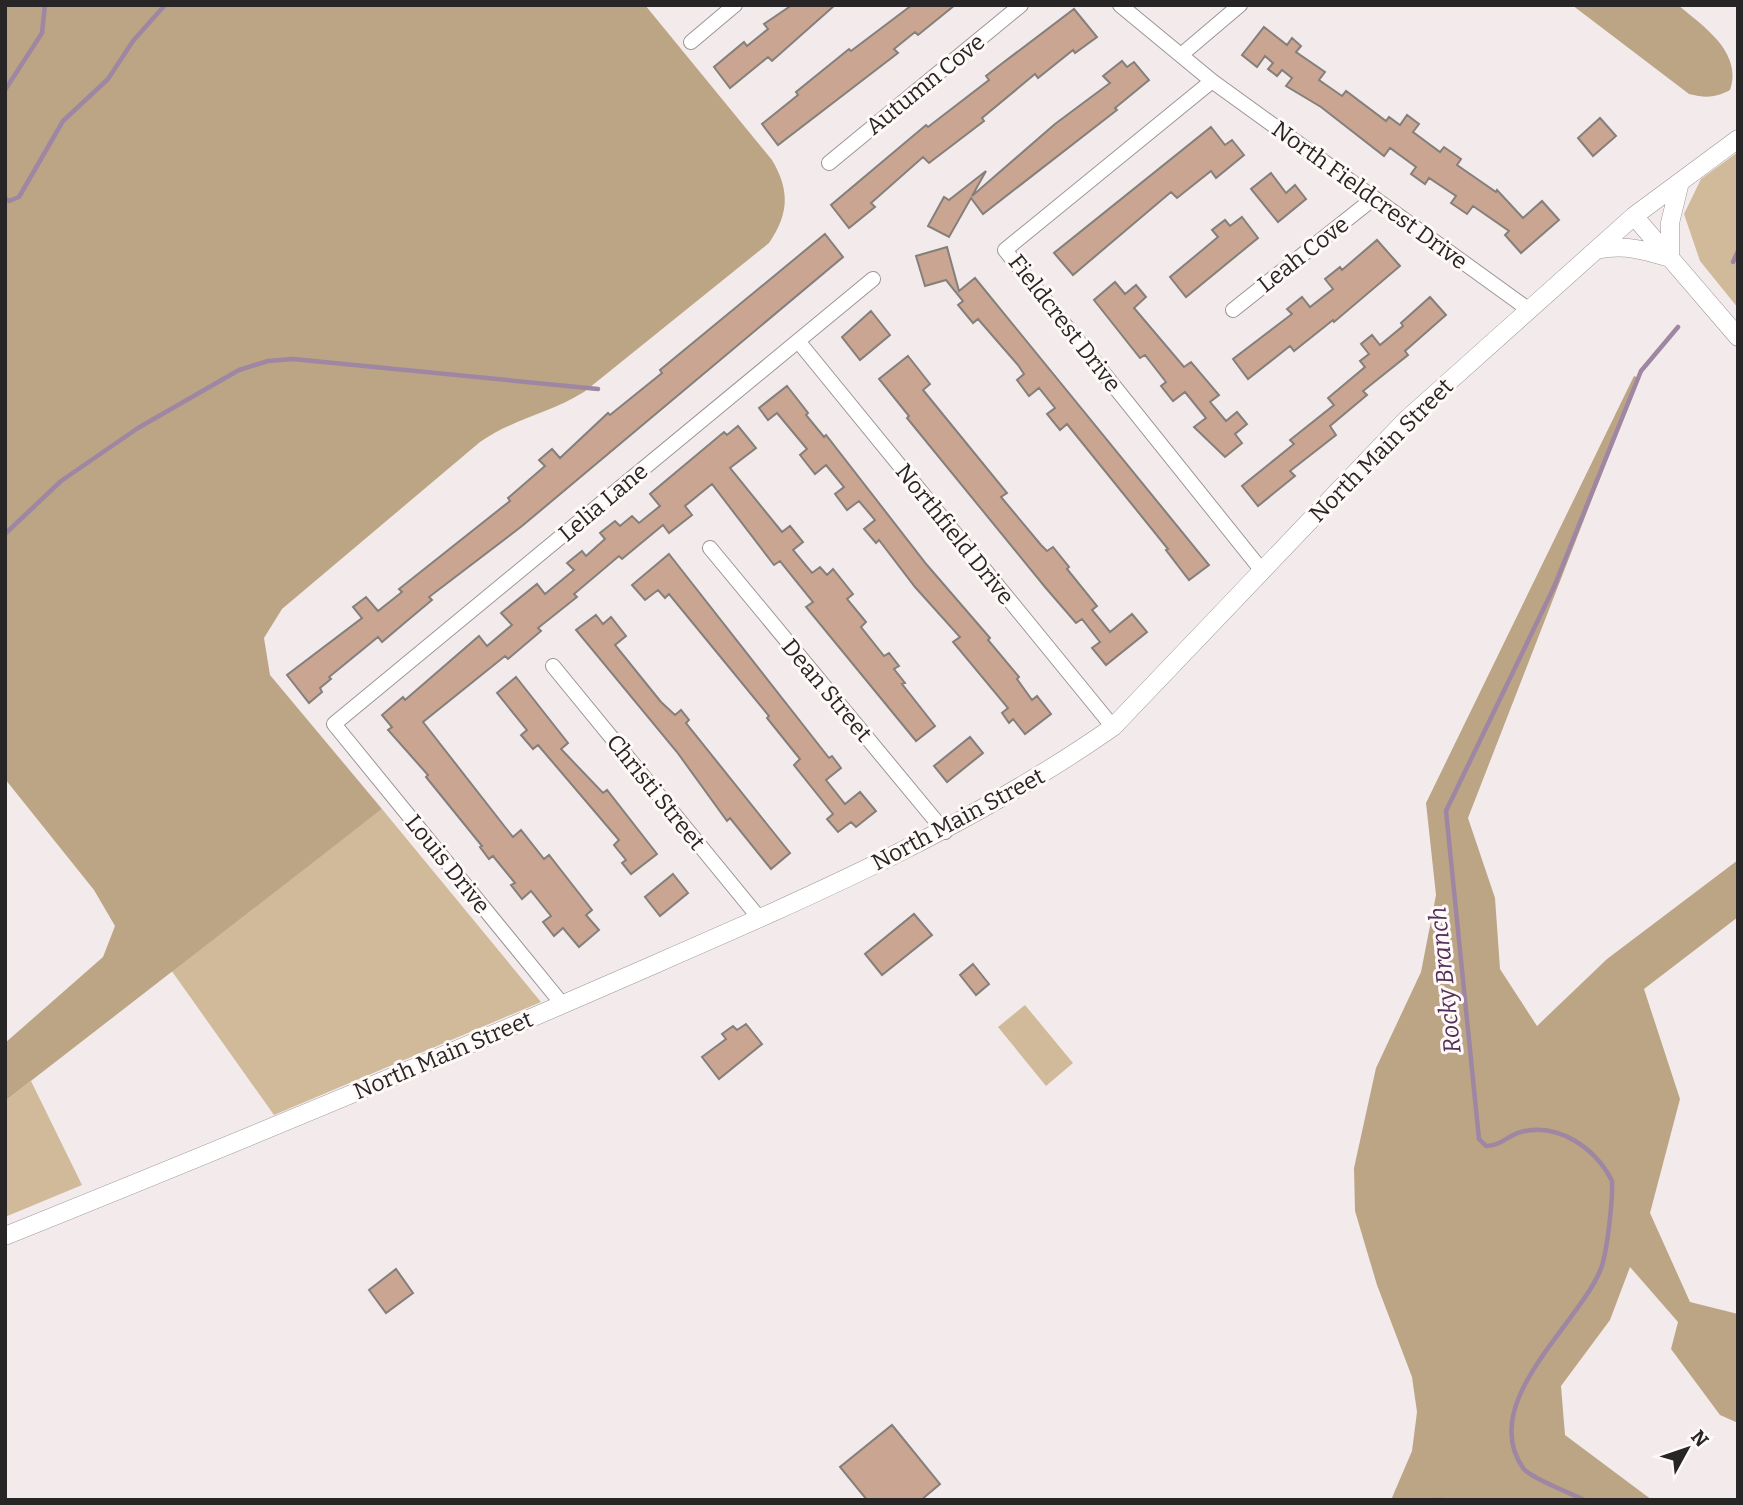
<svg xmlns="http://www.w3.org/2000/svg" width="1743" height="1505" font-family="Bitter,serif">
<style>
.green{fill:#d0ba9a}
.forest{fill:#bba585}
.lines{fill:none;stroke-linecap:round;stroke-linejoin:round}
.stream{stroke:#9f86a3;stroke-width:4.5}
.building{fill:#caa592;stroke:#857f7c;stroke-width:2}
.minor-casing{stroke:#9d9595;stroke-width:16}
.tertiary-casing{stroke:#9d9595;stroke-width:19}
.minor{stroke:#fff;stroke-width:14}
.tertiary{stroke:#fff;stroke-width:18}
.labels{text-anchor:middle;stroke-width:6;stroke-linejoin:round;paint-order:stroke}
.street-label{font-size:23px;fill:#272525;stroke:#fff9f8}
.water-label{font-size:24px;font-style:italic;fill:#522f58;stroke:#fff9f8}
</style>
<rect width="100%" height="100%" fill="#f3ebeb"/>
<path class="green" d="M1738,152V308L1700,261L1684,214L1701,179Z
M382,809L541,1002L274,1115L171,970Z
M1025,1005L1073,1063L1046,1086L998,1027Z
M31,1081L82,1185L5,1217V1101Z"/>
<path class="forest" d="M5,5H645L772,160C790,190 789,214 769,243L584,392C550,413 513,419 480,442L282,609L264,638L270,675L382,809L5,1101V1043L103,957L115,926L94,890L5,779Z
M1572,5H1678C1703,26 1743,52 1730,90C1715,98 1705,98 1689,94Z
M1634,376L1639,378L1468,818L1495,898L1500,969L1537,1026L1607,959L1738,860V917L1644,989L1680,1099L1650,1213L1690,1302L1738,1314V1423L1720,1415L1671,1349L1678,1322L1630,1267L1610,1320L1561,1386L1565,1435L1652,1500H1391L1412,1451L1417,1412L1412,1377L1377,1285L1355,1211L1354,1168L1376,1068L1421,972L1436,895L1426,803Z"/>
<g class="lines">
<path class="stream" d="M5,90L42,33L45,5
M5,198L9,201L19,197L63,121L108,79L133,41L165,5
M1733,262L1738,251
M5,534L61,481L138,428L239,370L268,361L293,359L598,389
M1434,1500H1443
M1584,1500C1571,1493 1530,1478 1523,1468C1478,1403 1576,1327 1600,1271C1607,1256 1613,1198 1612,1181C1596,1149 1559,1122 1521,1132C1508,1135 1501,1146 1486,1146L1479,1139L1446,811L1554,587L1641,371L1678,327"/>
</g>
<path class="building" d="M792,5H835L772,61L768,57L730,88L714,67L744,42L747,46L768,29L764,24Z
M912,5H955L918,35L915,32L894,49L898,53L778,145L762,124L798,95L796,92L849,49L851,51Z
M1074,9L1097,37L1075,53L1073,50L1038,78L1035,74L982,118L984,121L929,163L923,157L871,203L875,207L849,228L831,205L926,125L928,127L989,80L986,76L1000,65Z
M1264,27L1287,45L1292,38L1301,46L1296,52L1325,72L1319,80L1342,96L1346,91L1386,121L1389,117L1400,125L1407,115L1419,124L1413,132L1440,152L1444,147L1461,159L1457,165L1496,192L1497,190L1523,218L1542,201L1559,220L1521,253L1505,235L1509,231L1473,206L1467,214L1451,203L1456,196L1429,178L1425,184L1411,174L1416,167L1390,148L1384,156L1321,107L1286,86L1292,78L1282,70L1277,76L1268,69L1273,63L1265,56L1257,67L1242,55Z
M1122,61L1127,67L1134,62L1149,80L1115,108L1117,110L983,214L971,198L949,237L928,226L944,197L949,200L986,171L972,196L1055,124L1110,83L1103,76Z
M1600,118L1616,136L1593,156L1578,138Z
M1211,127L1225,145L1232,140L1244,155L1216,178L1211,171L1177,198L1171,192L1073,275L1054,253Z
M1271,173L1286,193L1295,185L1306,199L1278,222L1251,189Z
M1242,217L1258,238L1186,297L1170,277L1218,237L1212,230L1225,220L1230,226Z
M825,234L843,257L522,526L429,597L432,600L408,620L382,642L378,637L329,677L331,679L320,688L322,692L309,703L287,675L362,618L353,607L366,597L378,611L402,592L399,589L510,501L508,498L545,466L539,460L552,449L560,458L608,413L610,415L662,373L660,370Z
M1377,240L1400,266L1334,322L1333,320L1294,351L1290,346L1248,379L1233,359L1292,314L1287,309L1302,297L1310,307L1333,289L1325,279L1340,267L1342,270Z
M947,247L959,291L975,278L1209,565L1189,580L1166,550L1168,549L1067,424L1060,430L1047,414L1055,408L1039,388L1029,396L1017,380L1024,374L1018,365L978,319L973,323L958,305L963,301L946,280L925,286L916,256Z
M1115,282L1125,294L1136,285L1146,297L1134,308L1184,367L1191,362L1219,395L1210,402L1226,421L1237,412L1247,424L1235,434L1242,443L1225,457L1194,427L1206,418L1185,392L1173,401L1161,386L1166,382L1145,355L1140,358L1094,300Z
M1430,297L1446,315L1405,351L1408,355L1363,391L1367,395L1330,426L1336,435L1290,471L1295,476L1258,506L1242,486L1294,444L1290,440L1334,405L1328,398L1365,367L1360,361L1369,354L1361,344L1372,335L1380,345L1403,326L1401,323Z
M871,311L890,335L860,360L842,337Z
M908,356L930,384L923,390L1007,493L1001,497L1041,545L1047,551L1053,547L1069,567L1067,569L1097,606L1092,610L1110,632L1132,614L1147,632L1106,665L1092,648L1100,642L1082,619L1076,623L1045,587L907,418L909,416L879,379Z
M787,386L808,413L806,415L824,437L826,435L927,565L990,638L988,640L1019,677L1017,679L1032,700L1037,696L1051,714L1025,734L1013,719L1009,723L1002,713L1008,708L953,642L960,637L915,587L879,540L876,543L864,529L875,520L859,501L847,510L835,494L844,487L826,465L815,474L800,455L807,449L777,413L768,420L759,408Z
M738,426L756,448L730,468L782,532L790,526L803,542L793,550L812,573L820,567L827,575L833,569L853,594L847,599L866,622L861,627L884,656L889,653L899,666L894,669L905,683L902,684L935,726L916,741L806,607L813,602L780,561L774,565L712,484L685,506L692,515L669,533L663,525L622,559L619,556L574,594L577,597L538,628L541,631L508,659L505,656L423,722L505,827L513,837L521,830L544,859L549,855L592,910L586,915L599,930L579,947L563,928L554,936L543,922L551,916L531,891L522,899L511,885L515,883L493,856L489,859L480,847L482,846L426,777L428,775L388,730L392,727L382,715L403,697L405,700L479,636L487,646L512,625L501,613L537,584L545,594L574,570L567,563L582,551L586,556L605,539L600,533L615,521L620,526L632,516L639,523L660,506L650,494L724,432L727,435Z
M669,554L829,758L832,756L841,768L826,780L845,804L860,792L876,811L856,827L851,822L838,832L827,819L833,814L794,765L800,759L767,718L769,716L669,594L665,598L658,590L645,600L632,585Z
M596,615L603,624L611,617L626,636L615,645L661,702L675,715L681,710L689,720L686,723L790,853L771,869L730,818L727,821L677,752L576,630Z
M516,677L568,743L561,749L603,793L607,790L657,854L631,874L622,863L626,860L614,845L619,840L538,745L533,749L521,735L527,730L497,693Z
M970,737L983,753L947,782L934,766Z
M673,874L688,893L660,916L645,897Z
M914,914L932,935L882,975L865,954Z
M973,964L989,984L976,995L960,975Z
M746,1024L762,1044L719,1079L702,1057L726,1039L722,1034L733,1026L737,1030Z
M396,1269L413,1293L386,1313L369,1290Z
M892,1425L940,1484L921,1500H867L840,1467Z"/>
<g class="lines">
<defs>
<path id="minor" d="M1120,5L1212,81L1528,309
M691,42L735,5
M1181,55L1240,5
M1212,81L1005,250L1263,572
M829,163L1021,5
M1233,310L1374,198
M798,341L1113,727
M710,548L945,832
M553,666L760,919
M563,1005L334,724L873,279"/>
<path id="tertiary" d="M1634,216L1738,337
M1596,250C1624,244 1644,250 1670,258V223L1680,182
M5,1236C214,1152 422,1066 628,976C795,903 963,832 1113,727L1406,420L1634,216L1738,139"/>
</defs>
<use href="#minor" class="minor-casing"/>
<use href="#tertiary" class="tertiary-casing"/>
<use href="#minor" class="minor"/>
<use href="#tertiary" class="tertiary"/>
</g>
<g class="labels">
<g class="street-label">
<text transform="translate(925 84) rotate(-39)" y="8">Autumn Cove</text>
<text transform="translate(1370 195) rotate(36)" y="8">North Fieldcrest Drive</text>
<text transform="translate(1303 254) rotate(-38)" y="8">Leah Cove</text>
<text transform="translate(1065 323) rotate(52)" y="8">Fieldcrest Drive</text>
<text transform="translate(1381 450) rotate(-45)" y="8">North Main Street</text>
<text transform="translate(603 502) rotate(-40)" y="8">Lelia Lane</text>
<text transform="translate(955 534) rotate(51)" y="8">Northfield Drive</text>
<text transform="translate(827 690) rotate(50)" y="8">Dean Street</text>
<text transform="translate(656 792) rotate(51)" y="8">Christi Street</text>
<text transform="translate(958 819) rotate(-28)" y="8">North Main Street</text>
<text transform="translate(448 864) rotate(51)" y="8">Louis Drive</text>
<text transform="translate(443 1055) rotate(-23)" y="8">North Main Street</text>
</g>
<g class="water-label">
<text transform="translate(1445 980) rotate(-96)" y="8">Rocky Branch</text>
</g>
</g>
<rect width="1743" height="1505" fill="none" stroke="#272525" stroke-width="14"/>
<g transform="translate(1687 1449) rotate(50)" stroke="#fff9f8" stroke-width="5" paint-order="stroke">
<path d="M0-5L12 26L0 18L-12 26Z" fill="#272525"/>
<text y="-10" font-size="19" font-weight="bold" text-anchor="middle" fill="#272525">N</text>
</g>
</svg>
